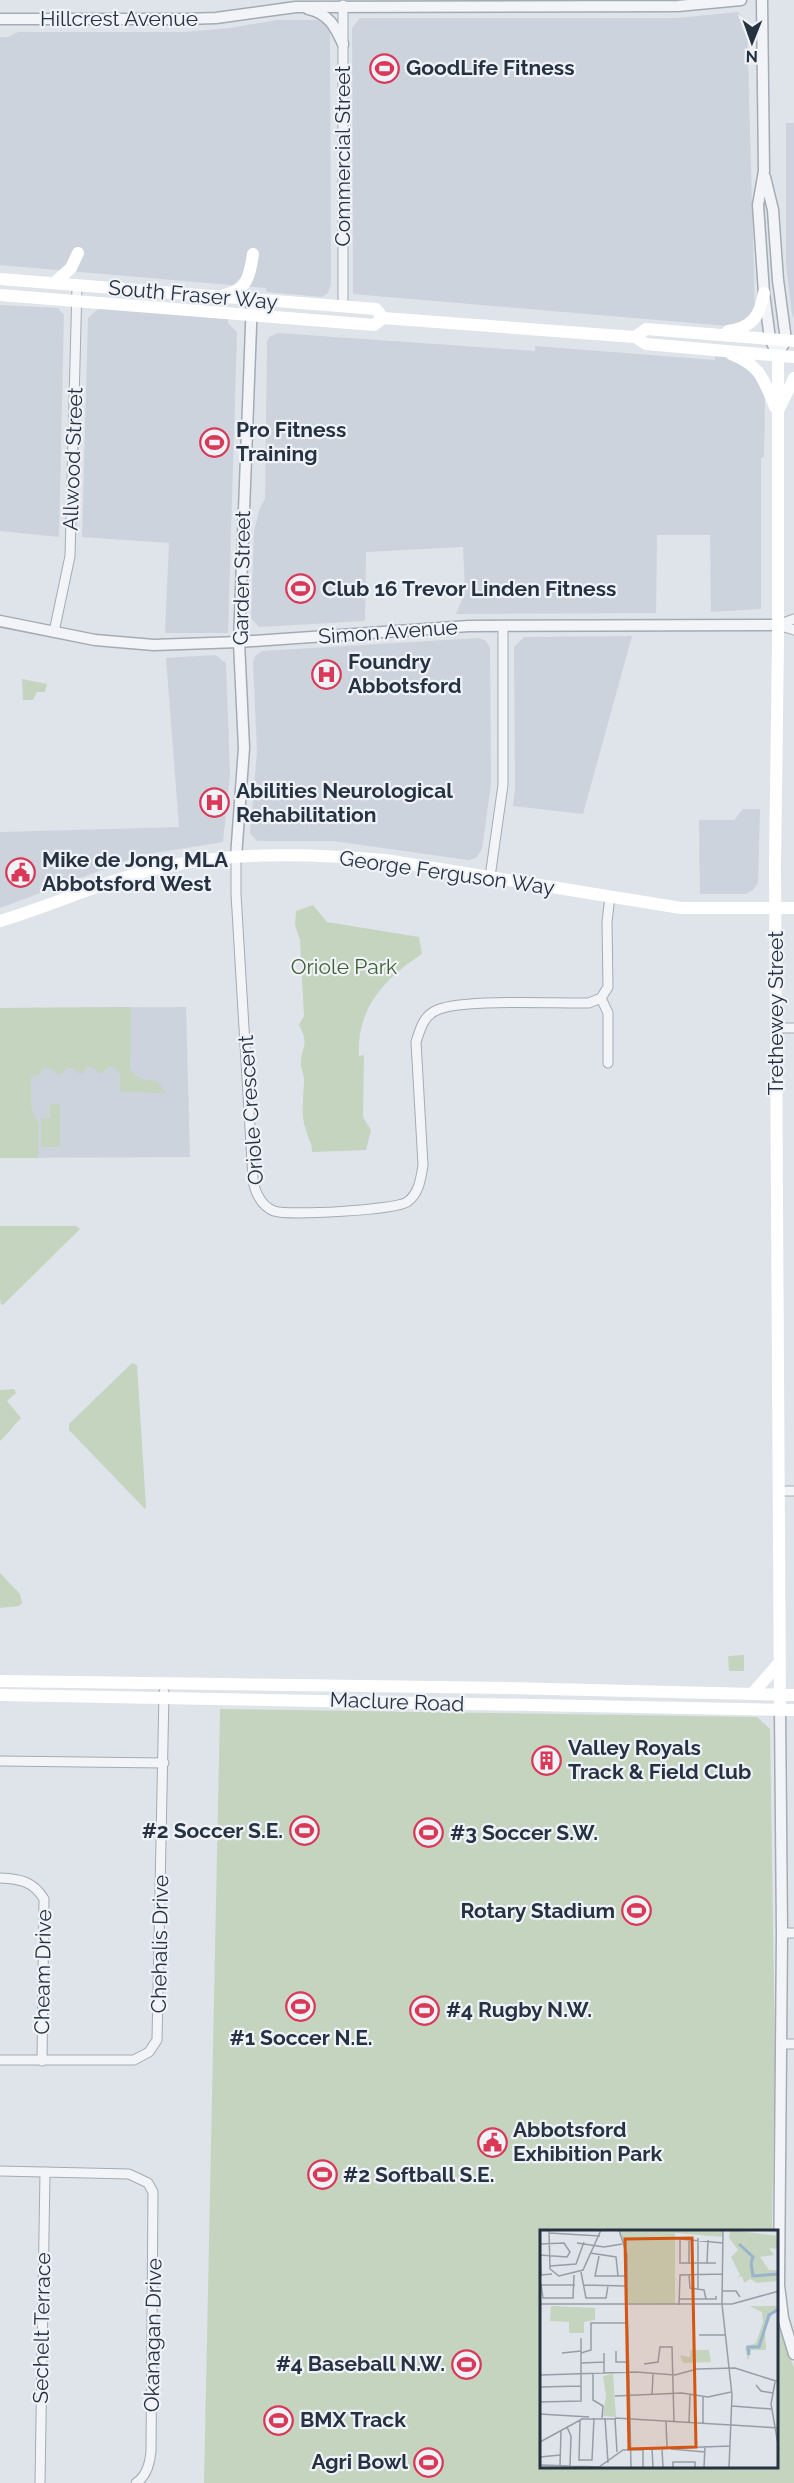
<svg xmlns="http://www.w3.org/2000/svg" width="794" height="2483" font-family="Raleway,sans-serif">
<style>
.built{fill:#cdd3dc}
.green{fill:#c5d4bf}
.lines{fill:none;stroke-linecap:round;stroke-linejoin:round}
.minor-casing{stroke:#a4abb4;stroke-width:11}
.tertiary-casing{stroke:#a4abb4;stroke-width:13}
.minor{stroke:#f2f4f8;stroke-width:9}
.tertiary{stroke:#f2f4f8;stroke-width:10}
.secondary{stroke:#fff;stroke-width:12}
.labels{text-anchor:middle;stroke-width:4.5;stroke-linejoin:round;paint-order:stroke}
.street-label{font-size:21px;fill:#263242;stroke:#eff2f7}
.poi-label{font-size:21px;font-weight:bold;fill:#263242;stroke:#eff2f7;text-anchor:start}
.park-label{font-size:21px;fill:#3d5f33;stroke:#eff2f7}
.inset-river{fill:none;stroke:#97b3cd;stroke-width:3}
.inset-road{fill:none;stroke:#959da7;stroke-width:1.5}
.view{fill:#d55511;fill-opacity:0.15;stroke:#d55511;stroke-width:3}
.inset-edge{fill:none;stroke:#263242;stroke-width:3}
</style>
<rect width="100%" height="100%" fill="#dfe4ea"/>
<path class="built" d="M738,12L747,21L755,311L740,327L353,294L352,28L360,18H677Z
M277,20H317L325,24L330,33L331,284L328,293L322,297L267,292L266,288L0,265V37H8L18,32H185L230,28Z
M786,123H794V318L792,315L786,264Z
M0,305L58,308L64,315L59,537L0,531Z
M99,308L228,319V323L237,332L228,633H165L169,543L82,537L88,318Z
M278,333L535,351V346L715,360V356L727,357L754,369L765,396L764,457L761,458V609L711,612L710,535H657L656,613L456,614L465,592L463,547L366,552L365,621L259,627L251,618L254,531L260,508L265,499L267,342L269,337Z
M632,636L583,814L513,806L515,788L514,647L524,637Z
M479,638L486,641L490,648L491,784L482,849L476,858L468,860L333,841H257L250,833L257,752L253,662L255,656L262,651Z
M215,655L226,663L230,774L223,842L142,855L0,908V832L179,827L166,658Z
M743,809H760L758,883L753,890L746,894H700L699,820H734Z
M186,1007L190,1157L0,1158V1008Z"/>
<path class="green" d="M22,679L47,684L45,692H37L33,700H23Z
M313,905L327,922L419,937L422,954C385,978 356,1009 359,1056L364,1055L363,1117L371,1130L366,1150L312,1152C312,1142 308,1139 306,1130C300,1113 304,1096 304,1079C304,1074 301,1070 301,1065C300,1046 311,1048 299,1025L304,1016L300,940L295,925L296,911Z
M131,1007L130,1068C137,1080 144,1080 157,1081L166,1093L120,1092V1074L114,1068L108,1067L102,1073H98L94,1068L87,1067L82,1074L78,1073L73,1068H67L61,1074H57L51,1069L45,1068L40,1074L31,1077V1107L39,1125L38,1158H0V1008Z
M50,1104H60V1147H41V1118H50Z
M0,1226H76L80,1229L3,1305L1,1304L0,1299Z
M132,1363L137,1365L146,1507L145,1509L69,1430V1424Z
M14,1389L16,1393L7,1401L21,1418C13,1426 8,1434 0,1441V1390Z
M0,1573L20,1594L22,1603L19,1606L0,1608Z
M744,1655V1671H729L728,1656Z
M220,1709L757,1717L770,1729L775,2054L772,2231H542V2466H778V2325L794,2368V2483H204Z"/>
<g class="lines">
<defs>
<path id="minor" d="M343,5V306
M778,625L794,619
M778,625L794,630
M54,632L70,556L77,286
M236,857V894L253,1178C254,1191 261,1206 274,1211C289,1216 395,1210 407,1202C419,1194 421,1178 423,1165L416,1042C420,1030 423,1017 435,1011C458,998 558,1004 589,1003L601,998
M490,877L503,785V626
M776,1028H794
M608,1063V1013L601,998L608,987L607,922L610,896
M780,1491H794
M0,1761L164,1763
M0,1878C20,1879 33,1881 44,1899L42,2061
M782,1933H794
M781,2044H794
M0,2060H134L149,2052L157,2040L164,1692
M0,2171L129,2174L148,2183L153,2192L151,2451C150,2463 147,2476 136,2483
M40,2483L45,2172"/>
<path id="tertiary" d="M762,0L764,171L758,205L764,293L770,339L778,355
M308,9C329,14 335,26 343,44
M0,19H185L216,18L296,7L678,6L741,0
M765,177L773,210L778,280L786,340L782,347
M0,621L95,640L154,645L239,642L469,626L778,625
M236,857L244,748L239,642L252,300
M780,1709L782,1933L779,2285L783,2318L794,2354"/>
</defs>
<use href="#minor" class="minor-casing"/>
<use href="#tertiary" class="tertiary-casing"/>
<use href="#minor" class="minor"/>
<use href="#tertiary" class="tertiary"/>
<path class="secondary" d="M0,279L376,309L383,318
M54,283L71,268L78,253
M0,295L374,325L383,318L635,337L646,344L794,357
M224,295C248,290 250,274 253,254
M728,331C752,328 760,316 764,293
M635,337L646,329L794,341
M731,354C761,366 763,378 775,407
M778,355V640L775,866L780,1709
M779,409L794,378
M0,921C48,907 95,885 143,872C221,851 305,853 385,860L681,908H794
M0,1681L508,1688L794,1695
M752,1694L780,1662
M0,1695L794,1710"/>
</g>
<defs>
<symbol id="stadium-ring" viewBox="-11 -11 22 22"><circle r="9.5" fill="#eff2f7" stroke="#d93957" stroke-width="1.5"/><path d="M0-5a6.5 5 0 1 0 0 10a6.5 5 0 1 0 0-10ZM-3.5-1.8h7v3.6h-7Z" fill="#d93957"/></symbol>
<symbol id="hospital-ring" viewBox="-11 -11 22 22"><circle r="9.5" fill="#eff2f7" stroke="#d93957" stroke-width="1.5"/><path d="M-5-5h3v3.5h4V-5h3V5h-3V1.5h-4V5h-3Z" fill="#d93957"/></symbol>
<symbol id="civic-ring" viewBox="-11 -11 22 22"><circle r="9.5" fill="#eff2f7" stroke="#d93957" stroke-width="1.5"/><path d="M-.6-6.5H3V-4.5H.6V-3L4-1V1h2V6H-6V1h2V-1L-.6-3ZM-1.2 2.5V6h2.4V2.5Z" fill="#d93957"/></symbol>
<symbol id="building-ring" viewBox="-11 -11 22 22"><circle r="9.5" fill="#eff2f7" stroke="#d93957" stroke-width="1.5"/><path d="M-4-6H4V6H1V3H-1V6H-4ZM-2.5-4.3h1.7v1.8h-1.7ZM.8-4.3h1.7v1.8H.8ZM-2.5-1h1.7V.8h-1.7ZM.8-1h1.7V.8H.8Z" fill="#d93957"/></symbol>
</defs>
<g fill-rule="evenodd">
<use href="#stadium-ring" x="368" y="52" width="33" height="33"/>
<use href="#stadium-ring" x="198" y="426" width="33" height="33"/>
<use href="#stadium-ring" x="284" y="572" width="33" height="33"/>
<use href="#hospital-ring" x="310" y="658" width="33" height="33"/>
<use href="#hospital-ring" x="198" y="786" width="33" height="33"/>
<use href="#civic-ring" x="4" y="856" width="33" height="33"/>
<use href="#building-ring" x="530" y="1744" width="33" height="33"/>
<use href="#stadium-ring" x="288" y="1814" width="33" height="33"/>
<use href="#stadium-ring" x="412" y="1816" width="33" height="33"/>
<use href="#stadium-ring" x="620" y="1894" width="33" height="33"/>
<use href="#stadium-ring" x="284" y="1990" width="33" height="33"/>
<use href="#stadium-ring" x="408" y="1994" width="33" height="33"/>
<use href="#civic-ring" x="476" y="2126" width="33" height="33"/>
<use href="#stadium-ring" x="306" y="2158" width="33" height="33"/>
<use href="#stadium-ring" x="450" y="2348" width="33" height="33"/>
<use href="#stadium-ring" x="262" y="2404" width="33" height="33"/>
<use href="#stadium-ring" x="412" y="2446" width="33" height="33"/>
</g>
<g class="labels">
<g class="street-label">
<text x="119" y="26">Hillcrest Avenue</text>
<text transform="translate(343 156) rotate(-90)" y="7">Commercial Street</text>
<text transform="translate(193 295) rotate(5)" y="7">South Fraser Way</text>
<text transform="translate(73 459) rotate(-88)" y="7">Allwood Street</text>
<text transform="translate(242 578) rotate(-89)" y="7">Garden Street</text>
<text transform="translate(388 632) rotate(-4)" y="7">Simon Avenue</text>
<text transform="translate(447 873) rotate(8)" y="7">George Ferguson Way</text>
<text transform="translate(776 1013) rotate(-90)" y="7">Trethewey Street</text>
<text transform="translate(251 1110) rotate(-94)" y="7">Oriole Crescent</text>
<text transform="translate(397 1702) rotate(2)" y="7">Maclure Road</text>
<text transform="translate(160 1944) rotate(-89)" y="7">Chehalis Drive</text>
<text transform="translate(43 1972) rotate(-89)" y="7">Cheam Drive</text>
<text transform="translate(42 2328) rotate(-89)" y="7">Sechelt Terrace</text>
<text transform="translate(153 2335) rotate(-89)" y="7">Okanagan Drive</text>
</g>
<g class="poi-label">
<text x="406" y="75">GoodLife Fitness</text>
<text x="236" y="437">Pro Fitness<tspan x="236" dy="24">Training</tspan></text>
<text x="322" y="596">Club 16 Trevor Linden Fitness</text>
<text x="348" y="669">Foundry<tspan x="348" dy="24">Abbotsford</tspan></text>
<text x="236" y="798">Abilities Neurological<tspan x="236" dy="24">Rehabilitation</tspan></text>
<text x="42" y="867">Mike de Jong, MLA<tspan x="42" dy="24">Abbotsford West</tspan></text>
<text x="568" y="1755">Valley Royals<tspan x="568" dy="24">Track &amp; Field Club</tspan></text>
<text x="283" y="1838" text-anchor="end">#2 Soccer S.E.</text>
<text x="450" y="1840">#3 Soccer S.W.</text>
<text x="615" y="1918" text-anchor="end">Rotary Stadium</text>
<text x="446" y="2017">#4 Rugby N.W.</text>
<text x="301" y="2045" text-anchor="middle">#1 Soccer N.E.</text>
<text x="513" y="2137">Abbotsford<tspan x="513" dy="24">Exhibition Park</tspan></text>
<text x="343" y="2182">#2 Softball S.E.</text>
<text x="445" y="2371" text-anchor="end">#4 Baseball N.W.</text>
<text x="300" y="2427">BMX Track</text>
<text x="408" y="2469" text-anchor="end">Agri Bowl</text>
</g>
<g class="park-label">
<text x="344" y="974">Oriole Park</text>
</g>
</g>
<g transform="translate(540 2230)">
<rect width="238" height="238" fill="#dfe4ea"/>
<path d="M80,0H182L183,7L135,3V74L88,73L87,26ZM190,0L238,6V19L229,18L234,25L220,27L229,40H238V51L217,53L210,49L204,53L202,46L197,48L200,45L191,27L198,20L189,8ZM11,76L55,78V90L44,92V103H29V92L10,91ZM209,76H237L239,81L233,82L225,100L226,120H211L208,131L205,117L216,113L223,92L222,82ZM151,120H169L171,132L143,133L140,125L150,127ZM73,144L76,187L63,186L66,165L63,146Z" fill="#c5d4bf"/>
<path class="inset-river" d="M199,14L213,27L211,33M211,33L213,46L239,44M209,125L208,117H219L229,85L239,79"/>
<path class="inset-road" d="M9,0L10,39L19,46L43,40L61,0M79,0L87,25V74M183,0L182,74L192,165L189,238M9,3L60,6M149,8V34M158,8V59M37,13L64,17L82,14M0,14L24,13L30,22L27,27L0,25L1,45L12,44M50,23L76,27L78,46M59,26L55,46H87M176,33H140V9L183,13M167,34L168,10M10,36L36,34L44,12M41,42L46,68H66L68,56M149,44L150,58L164,60L166,69M0,55H35M1,55L3,68H33L34,45M44,55L87,56M182,61H196L200,67M139,69H176V66M0,74H192L239,61M87,74L90,189M139,75L140,45L182,44M159,105H185M76,121V132H89M22,123L41,121M41,123L51,120V93H88M64,123V143M41,133L64,132M104,134L118,132L120,117H132L134,192M53,143V170L63,176L62,188M0,145L96,142L135,145L157,139L195,138L239,152M235,152L231,174L239,220M216,155L221,161L233,163M0,157L41,156M112,165L113,144M75,166L142,163L168,167L191,162M0,172L41,171V108M192,176L232,179M0,184L49,187M65,188L68,233M75,188L239,198M75,189L77,222M90,189L91,238M126,192L127,217M149,193L150,164M163,194V166M27,197L31,206L30,236M0,212L42,189H76M103,218V238M112,218L113,238M122,218L123,238M131,219L165,222M0,227L20,225M39,230H52L54,188M39,231L40,190M0,235L59,237L83,220L190,216M20,236L21,201M133,238V232H155V238M164,238L165,216"/>
<path class="view" d="M152,8L156,217L89,219L85,9Z"/>
<rect width="238" height="238" class="inset-edge"/>
</g>
<g transform="translate(752 42) rotate(181)" stroke="#eff2f7" stroke-width="4.5" paint-order="stroke">
<path d="M0-4.5L10 22L0 15L-10 22Z" fill="#263242"/>
<text y="-9" font-size="16" font-weight="bold" text-anchor="middle" fill="#263242">N</text>
</g>
</svg>
